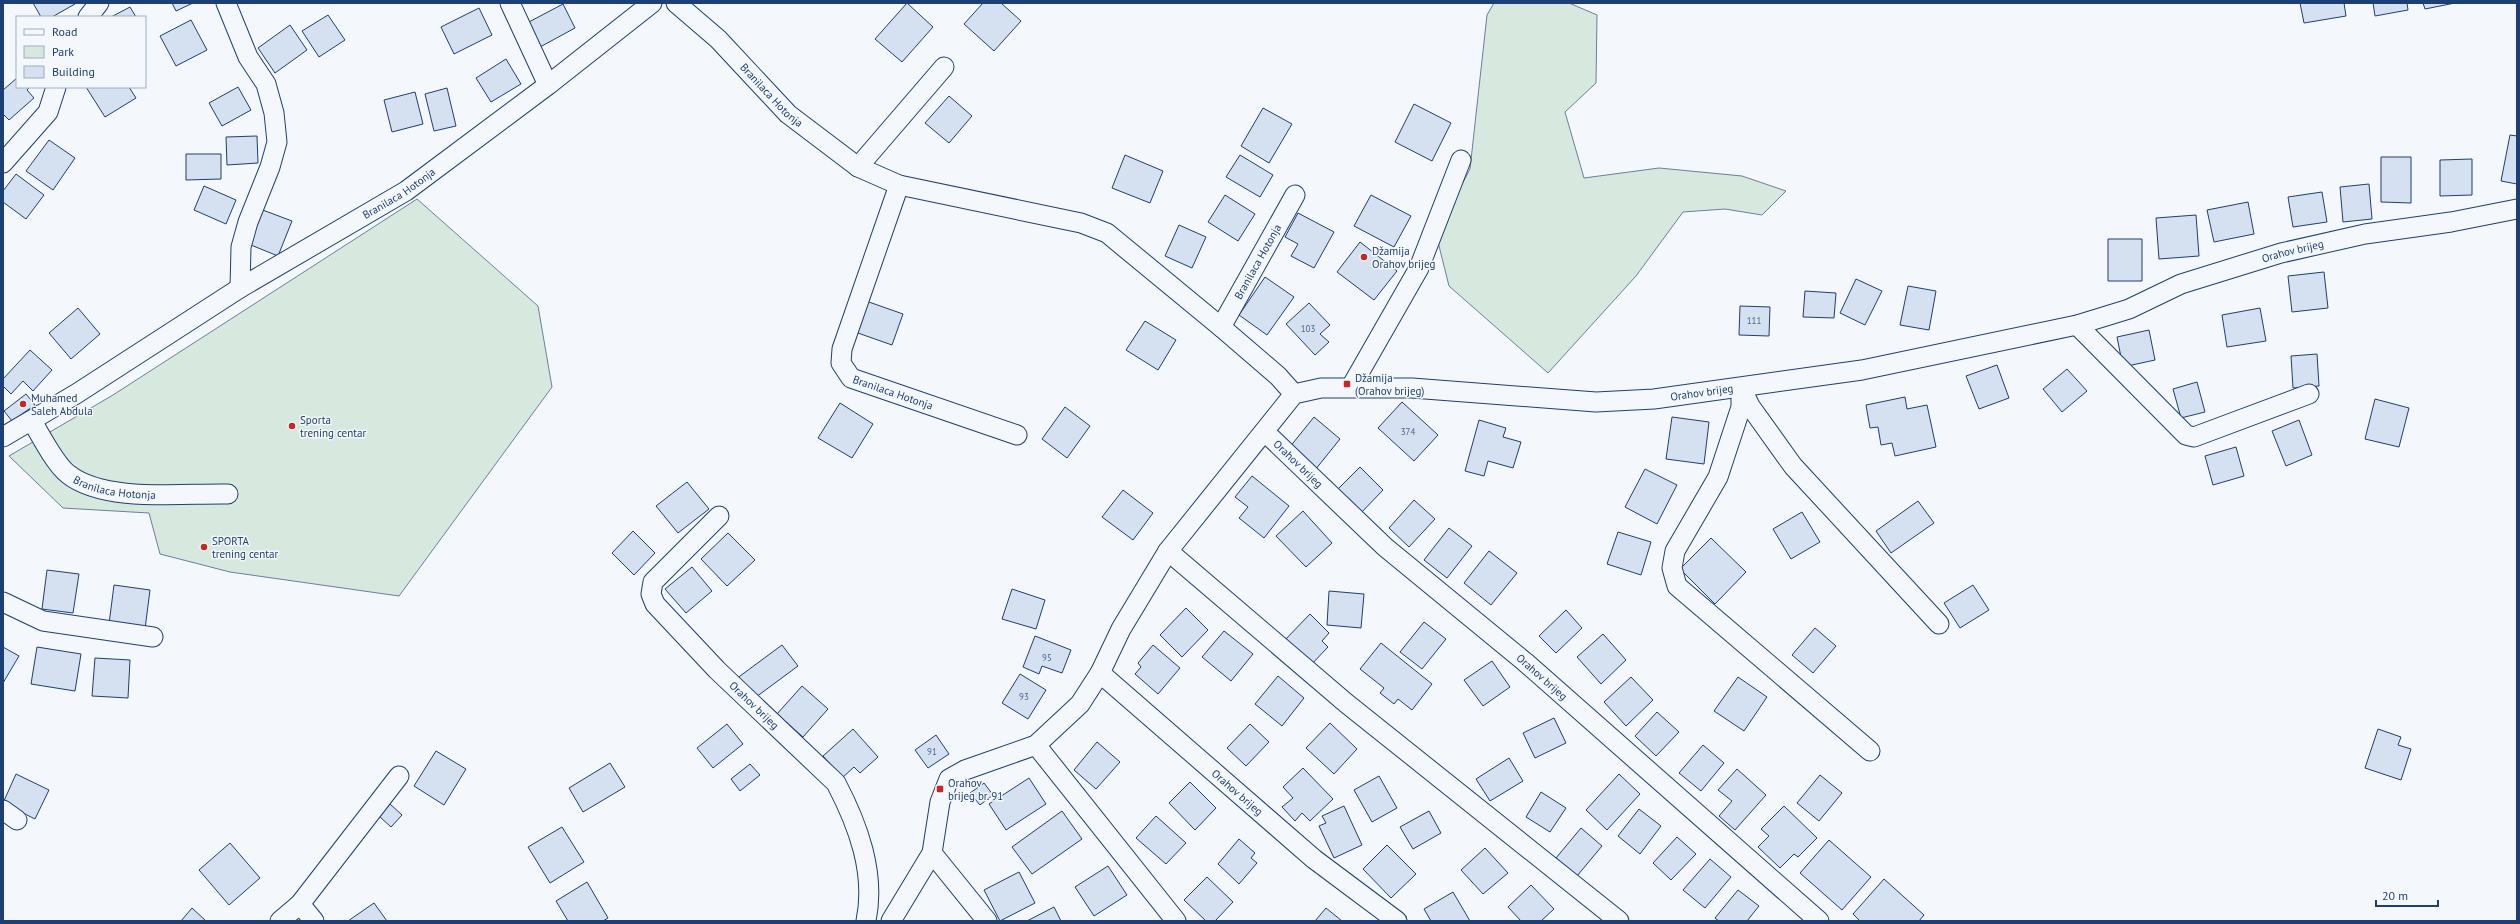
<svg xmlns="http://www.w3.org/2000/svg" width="2520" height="924" font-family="'PT Sans',sans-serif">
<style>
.green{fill:#d7e8df;stroke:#687fa3}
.building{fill:#d5e0f0;stroke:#1d3f73}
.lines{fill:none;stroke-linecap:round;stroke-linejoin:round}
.minor-casing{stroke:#1d3f73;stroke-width:21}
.minor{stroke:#f4f7fb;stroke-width:19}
.poi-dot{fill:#c62828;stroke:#f4f7fb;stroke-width:1.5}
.labels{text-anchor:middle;stroke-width:3;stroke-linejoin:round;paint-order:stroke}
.number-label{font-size:9px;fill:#4b6792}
.street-label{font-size:11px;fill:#1d3f73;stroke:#f4f7fb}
.poi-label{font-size:11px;fill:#1d3f73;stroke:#f4f7fb;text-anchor:start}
</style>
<rect width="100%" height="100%" fill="#f4f7fb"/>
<path class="green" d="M1494,3H1569L1597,15L1596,83L1565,112L1584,178L1659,168L1742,176L1786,191L1762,215L1725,209L1683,212L1636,276L1548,373L1449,286L1436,234L1470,169L1487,15Z
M417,199L538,306L552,387L399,596L230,572L160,554L149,513L63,508L9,456L113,395Z"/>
<path class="building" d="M33,3H74L75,4L52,17H41Z
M172,3H193L176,11Z
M907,3L933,27L902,62L875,39Z
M983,3H1001L1021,21L994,51L964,24Z
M2300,3H2344L2346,16L2304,23Z
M2373,3H2407L2408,10L2375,16Z
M2423,3H2455L2425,9Z
M563,4L575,28L540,47L527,23Z
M130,7L136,17H111Z
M479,8L492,35L454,54L441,27Z
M328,15L345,40L319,57L302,31Z
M191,20L207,50L176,66L160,36Z
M290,25L307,50L275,73L258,48Z
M506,59L521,84L491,102L476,78Z
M17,78V87H30L27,90L34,98L9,120L3,114V90Z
M86,87H129L136,98L105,117Z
M238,87L251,110L222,126L209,103Z
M447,88L456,126L434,131L425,94Z
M415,92L423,124L392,132L384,100Z
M949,96L972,116L949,143L925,123Z
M1414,104L1451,123L1432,161L1395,142Z
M1263,108L1292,124L1269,163L1241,146Z
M2510,135L2517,136V184L2501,181Z
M257,136L258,163L227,165L226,137Z
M49,140L75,158L53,190L26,171Z
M186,154H221V179L186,180Z
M1125,155L1163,171L1150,203L1112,188Z
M1240,155L1273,175L1260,197L1226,177Z
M2381,157H2411V203L2381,202Z
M2472,159V195L2440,196V160Z
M16,174L44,195L26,219L3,202V191Z
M2369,184L2372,219L2343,222L2340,187Z
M204,186L236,200L226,224L194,210Z
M2322,192L2327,222L2293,227L2288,197Z
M1225,195L1255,214L1238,241L1208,222Z
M1371,195L1411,216L1394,247L1354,226Z
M2248,202L2254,234L2214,242L2207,210Z
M260,209L292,221L278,256L246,243Z
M1298,213L1334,232L1314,268L1291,256L1298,244L1285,237Z
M2196,215L2199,256L2159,259L2156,218Z
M1179,225L1206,237L1192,268L1165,256Z
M2108,239H2142V281H2108Z
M1360,242L1397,271L1374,300L1337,272Z
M2324,272L2328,308L2292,312L2288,276Z
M1265,277L1294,297L1267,335L1239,315Z
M1856,279L1882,291L1865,325L1840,313Z
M1908,286L1936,291L1929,330L1900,325Z
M1805,291L1836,293L1834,318L1803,317Z
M866,301L903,314L892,345L855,332Z
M1309,303L1330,325L1320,334L1329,342L1315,355L1286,324Z
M1740,306L1770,307L1769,336L1739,335Z
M78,308L100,334L71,359L49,333Z
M2260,308L2266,341L2227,347L2222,315Z
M1145,321L1176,340L1158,370L1126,350Z
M2149,330L2155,360L2123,367L2117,337Z
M30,350L52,370L33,391L23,381L11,394L3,386V379Z
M2317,354L2319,386L2293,388L2291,356Z
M1997,365L2009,398L1979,409L1966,376Z
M2067,369L2087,391L2062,412L2043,389Z
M2197,382L2205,412L2181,418L2173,389Z
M26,394L35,405L12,421L4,411Z
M1905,397L1907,409L1927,405L1936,447L1895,456L1892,443L1881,445L1878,427L1870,428L1866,405Z
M2375,399L2409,408L2399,447L2365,439Z
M1402,402L1438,435L1414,461L1378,428Z
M840,403L873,424L852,458L818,438Z
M1065,407L1090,426L1067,458L1042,439Z
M1314,417L1340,439L1315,470L1289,448Z
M1672,417L1709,422L1704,464L1666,459Z
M1479,420L1506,428L1503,437L1521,442L1513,468L1488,461L1484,476L1465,471Z
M2299,420L2312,455L2286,466L2272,431Z
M2236,447L2244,476L2213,485L2205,456Z
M1360,467L1383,490L1359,515L1335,492Z
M1645,469L1677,485L1657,524L1625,507Z
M1252,476L1289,506L1264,538L1239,518L1248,507L1235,497Z
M687,482L709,509L678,533L656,506Z
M1123,490L1153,513L1133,540L1102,517Z
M1414,500L1435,519L1409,547L1389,528Z
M1918,501L1934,523L1891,553L1876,531Z
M1303,511L1332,543L1306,567L1276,536Z
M1802,512L1820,542L1791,559L1773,529Z
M1449,528L1472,546L1447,578L1424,560Z
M633,531L655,553L634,575L612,553Z
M1618,532L1651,542L1641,575L1607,564Z
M728,533L755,560L727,586L701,559Z
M1711,538L1746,572L1715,604L1680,569Z
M1489,551L1517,573L1491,605L1464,583Z
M692,567L712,591L686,613L665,589Z
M47,570L79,574L73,613L42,609Z
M114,585L150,590L145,629L109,624Z
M1973,585L1989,610L1960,628L1944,603Z
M1012,589L1045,600L1036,629L1002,619Z
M1329,591L1364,594L1361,628L1327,625Z
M1186,608L1208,630L1182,657L1160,635Z
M1566,610L1582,628L1556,653L1539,636Z
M1310,614L1329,633L1322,641L1328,647L1309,667L1283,642Z
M1424,622L1446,639L1422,669L1400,652Z
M1815,628L1836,646L1813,673L1792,655Z
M1224,631L1253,654L1231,681L1202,657Z
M1603,634L1626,660L1601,684L1577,657Z
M1035,636L1071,650L1062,673L1042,666L1039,674L1023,667Z
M1381,643L1432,684L1412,710L1398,699L1394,704L1380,693L1384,688L1360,669Z
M782,645L798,666L752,700L736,679Z
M1153,645L1180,668L1158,694L1135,674L1141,667L1138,663Z
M3,647L19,656L3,683Z
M37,647L81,654L75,691L31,684Z
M95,658L130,660L128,698L92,696Z
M1492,661L1510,687L1483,706L1464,680Z
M1020,674L1046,690L1028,719L1002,703Z
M1278,676L1304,698L1282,726L1255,704Z
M1631,677L1653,700L1626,726L1604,702Z
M1738,677L1767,697L1744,731L1714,711Z
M802,686L828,709L803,737L777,714Z
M1657,712L1679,732L1656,756L1635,736Z
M1554,718L1566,743L1535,758L1523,733Z
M1330,723L1357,749L1334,774L1306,748Z
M727,724L743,744L713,768L697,748Z
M1250,724L1269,742L1246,766L1227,748Z
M853,729L878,757L860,773L854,767L842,778L823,756Z
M2378,729L2401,737L2398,745L2411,749L2401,780L2365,768Z
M936,735L949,754L928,768L915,750Z
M1097,742L1120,762L1096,789L1074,770Z
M1703,745L1724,763L1701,791L1679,773Z
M436,751L466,769L444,805L414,786Z
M1509,758L1523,781L1490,801L1476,779Z
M610,763L625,787L583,812L569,788Z
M750,764L760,775L740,791L731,779Z
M1303,768L1333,799L1310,821L1302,813L1295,821L1282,807L1293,798L1283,787Z
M1737,769L1766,795L1735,830L1719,816L1732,801L1718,790Z
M16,774L49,790L35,819L3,803Z
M1619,774L1640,794L1607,830L1586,810Z
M1820,775L1842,793L1819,821L1797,803Z
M1379,776L1397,808L1372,822L1354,790Z
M1029,778L1046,804L1006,830L989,804Z
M1190,782L1216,808L1195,830L1169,803Z
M984,783L993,795L980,805L970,793Z
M1541,792L1566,808L1550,832L1526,817Z
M390,804L402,815L391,827L379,816Z
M1344,806L1362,845L1334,858L1319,826L1326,823L1322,816Z
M1784,806L1817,838L1798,857L1794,854L1780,868L1758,847L1769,836L1761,829Z
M1639,809L1661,826L1640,854L1618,836Z
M1062,811L1082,839L1032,874L1012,847Z
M1429,811L1441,833L1413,849L1400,827Z
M1156,816L1186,843L1166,864L1136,838Z
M562,827L584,862L550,883L528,847Z
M1581,828L1602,846L1577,876L1556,858Z
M1677,837L1696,854L1671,880L1653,863Z
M1239,839L1255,853L1251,858L1257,863L1239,884L1218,864Z
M1829,840L1871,877L1842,910L1800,873Z
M230,843L260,878L229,905L199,870Z
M1387,845L1416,874L1391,898L1363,869Z
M1485,848L1508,873L1483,894L1461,870Z
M1710,859L1731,877L1705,908L1683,890Z
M1108,866L1127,895L1094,916L1075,887Z
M1019,872L1035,903L1000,921L984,890Z
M1207,877L1233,902L1215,921H1206L1184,900Z
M1884,879L1924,915L1919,921H1860L1853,914Z
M587,882L608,918L603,921H568L556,901Z
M1531,885L1554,909L1541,921H1521L1508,907Z
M1738,890L1759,906L1747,921H1719L1715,918Z
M1453,892L1470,921H1431L1424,909Z
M374,903L387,921H348Z
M1054,907L1061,921H1027Z
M192,908L206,921H181Z
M1326,908L1342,921H1315Z"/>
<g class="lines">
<defs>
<g id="minor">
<path d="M226,3L248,57L266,84L274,113L277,142L270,167L248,222L241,247L240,288"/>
<path d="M510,3L548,85"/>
<path id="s1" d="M676,3L718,39L788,114L858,167L899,185L1081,223L1107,233L1221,327L1278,376L1294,394"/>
<path d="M88,17L99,3"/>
<path d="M3,163L48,112L56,87"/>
<path d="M858,167L944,67"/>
<path id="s2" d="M899,185L842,349L841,363L851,378L1017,435"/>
<path d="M2077,325L2186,435L2194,437L2309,394"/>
<path id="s3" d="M1221,327L1295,195"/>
<path d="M1351,387L1419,268L1461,160"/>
<path d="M1741,388V407L1718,477L1675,551L1672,568L1677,586L1870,751"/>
<path d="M1742,389L1750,406L1793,466L1939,624"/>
<path id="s4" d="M32,421C41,436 55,464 68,474C104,503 183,493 228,494"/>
<path id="s5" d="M1265,432L1385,547L1525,662L1819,921"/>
<path id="s6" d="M3,437L76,394L240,288L406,191L548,85L652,3"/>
<path id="s7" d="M719,516L653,582L651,594L655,604L717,670L836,783C858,825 876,873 866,921"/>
<path d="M1168,551L1346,703L1619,921"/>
<path d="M3,602L43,621L153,637"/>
<path id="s8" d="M1100,673L1314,859L1397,921"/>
<path d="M1036,745L1176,921"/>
<path d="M3,810L17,820"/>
<path d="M932,853L987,921"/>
<path d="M300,904L314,921"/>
<path d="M280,921L300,904L399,776"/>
<path id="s9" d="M891,921L932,853L940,802L949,779L965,770L1036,745L1080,704L1100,673L1121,629L1168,551L1294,394L1321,388H1412L1596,402L1654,399L1862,370L2077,325L2129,309L2181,284L2281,253L2365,234L2451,222L2517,209"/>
</g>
</defs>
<use href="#minor" class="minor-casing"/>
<use href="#minor" class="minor"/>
</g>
<g class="poi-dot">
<circle cx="1364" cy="257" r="4"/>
<rect x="1343" y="380" width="8" height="8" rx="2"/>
<circle cx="23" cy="404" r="4"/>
<circle cx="292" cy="426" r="4"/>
<circle cx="204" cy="547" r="4"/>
<rect x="936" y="785" width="8" height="8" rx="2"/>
</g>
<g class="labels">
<g class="number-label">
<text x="1754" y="324">111</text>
<text x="1308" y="332">103</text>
<text x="1408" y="435">374</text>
<text x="1047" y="661">95</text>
<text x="1024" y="700">93</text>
<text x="932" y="755">91</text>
</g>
<g class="street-label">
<text dy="4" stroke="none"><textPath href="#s1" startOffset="133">Branilaca Hotonja</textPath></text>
<text dy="4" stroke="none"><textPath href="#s6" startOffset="465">Branilaca Hotonja</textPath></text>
<text dy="4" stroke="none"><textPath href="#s9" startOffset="1707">Orahov brijeg</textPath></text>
<text dy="4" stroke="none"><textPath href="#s3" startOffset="75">Branilaca Hotonja</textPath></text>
<text dy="4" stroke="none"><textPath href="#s2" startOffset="250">Branilaca Hotonja</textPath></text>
<text dy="4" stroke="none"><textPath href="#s9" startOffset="1097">Orahov brijeg</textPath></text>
<text dy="4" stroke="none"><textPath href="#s5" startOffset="46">Orahov brijeg</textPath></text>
<text dy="4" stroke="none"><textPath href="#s4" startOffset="114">Branilaca Hotonja</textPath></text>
<text dy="4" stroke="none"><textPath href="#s5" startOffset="370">Orahov brijeg</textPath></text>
<text dy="4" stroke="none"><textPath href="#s7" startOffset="258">Orahov brijeg</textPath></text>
<text dy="4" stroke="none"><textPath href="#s8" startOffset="182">Orahov brijeg</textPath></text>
</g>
<g class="poi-label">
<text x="1372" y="255">Džamija<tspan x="1372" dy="13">Orahov brijeg</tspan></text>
<text x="1355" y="382">Džamija<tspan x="1355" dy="13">(Orahov brijeg)</tspan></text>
<text x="31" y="402">Muhamed<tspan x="31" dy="13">Saleh Abdula</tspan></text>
<text x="300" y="424">Sporta<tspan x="300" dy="13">trening centar</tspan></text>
<text x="212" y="545">SPORTA<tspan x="212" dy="13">trening centar</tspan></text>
<text x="948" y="787">Orahov<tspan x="948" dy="13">brijeg br. 91</tspan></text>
</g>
</g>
<rect width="2520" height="924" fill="none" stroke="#1d3f73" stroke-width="8"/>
<rect x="16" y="16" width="130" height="72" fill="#f4f7fb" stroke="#9eadc5"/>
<rect x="24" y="29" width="20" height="6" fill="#f4f7fb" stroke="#9eadc5"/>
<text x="52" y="36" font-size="12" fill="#1d3f73">Road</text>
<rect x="24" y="46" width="20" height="12" fill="#d7e8df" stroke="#9eadc5"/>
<text x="52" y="56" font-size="12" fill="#1d3f73">Park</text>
<rect x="24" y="66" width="20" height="12" fill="#d5e0f0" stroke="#9eadc5"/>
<text x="52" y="76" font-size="12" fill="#1d3f73">Building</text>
<path d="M2376 900v6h62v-6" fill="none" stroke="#1d3f73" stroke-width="2"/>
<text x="2382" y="900" font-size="12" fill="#1d3f73" stroke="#f4f7fb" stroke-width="3" paint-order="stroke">20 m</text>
</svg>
